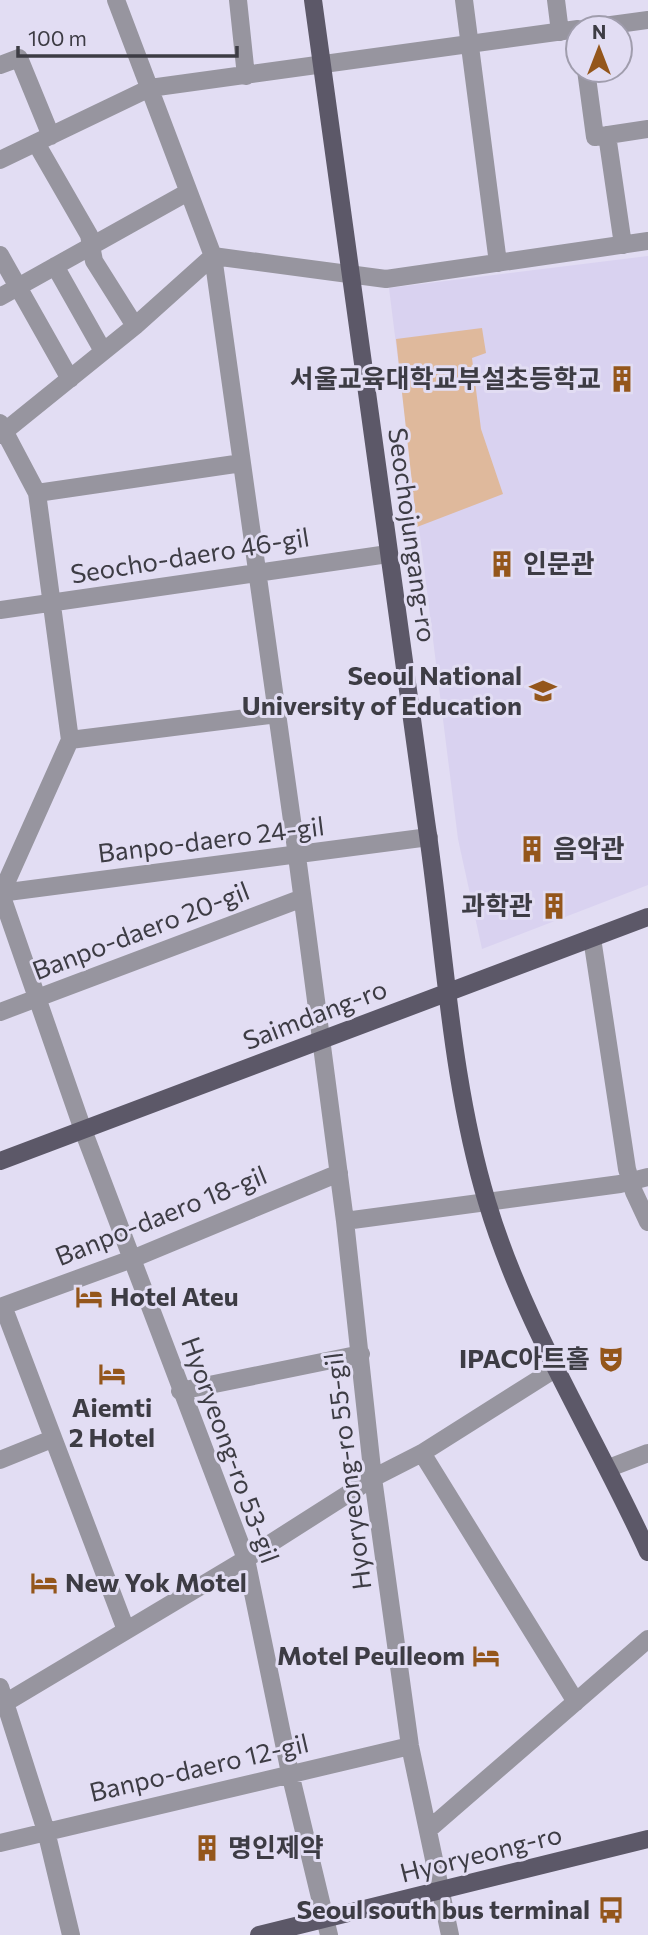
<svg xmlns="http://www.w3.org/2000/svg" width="648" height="1935" font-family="Commissioner,'Noto Sans KR',sans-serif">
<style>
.built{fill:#d9d2f0}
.grass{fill:#dfb99c}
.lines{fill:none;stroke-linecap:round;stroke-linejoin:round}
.minor{stroke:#97959f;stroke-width:18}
.major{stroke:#5c5868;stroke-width:18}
.labels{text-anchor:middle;stroke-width:6;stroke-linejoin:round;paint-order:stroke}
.poi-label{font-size:26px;font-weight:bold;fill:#3d3c44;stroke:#e2ddf3;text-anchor:end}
.street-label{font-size:26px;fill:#3d3c44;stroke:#e2ddf3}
</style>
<rect width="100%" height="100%" fill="#e2ddf3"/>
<path class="built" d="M648,256V885L482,949L458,839L389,288Z"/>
<path class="grass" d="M482,328L486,353L472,358L481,429L503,494L417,527L396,339Z"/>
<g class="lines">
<path class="minor" d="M116,0L213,256L297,856L345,1221L373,1478L410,1746L450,1935
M238,0L246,76
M464,0L498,263
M556,0L560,32
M589,28L648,20
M0,65L19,58L51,136
M586,70L595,137L648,129
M607,135L623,245
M36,143L89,235L94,261L135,326
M0,160L150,88L578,29
M0,255L70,379
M55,266L103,351
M0,297L188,192
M0,423L37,493L70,740L1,894L83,1130L246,1559L290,1773L329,1935
M0,435L135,326L213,256L386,279L648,241
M37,493L242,463
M0,610L388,554
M70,740L278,714
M0,893L429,837
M592,938L627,1169L634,1192L648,1222
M0,1012L300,899
M345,1221L620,1184L648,1177
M3,1306L126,1630
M0,1307L132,1259L339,1173
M180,1391L361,1354
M422,1453L576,1702
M0,1460L52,1439
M609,1468L648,1453
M0,1687L46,1831L71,1935
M0,1706L246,1559L373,1478L422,1453L555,1369
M428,1830L648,1639
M0,1843L410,1746"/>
<path class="major" d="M313,0C352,273 387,548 426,821C445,948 450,1079 487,1202C524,1326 595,1435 648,1552
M0,1161L648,917
M259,1935L648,1839"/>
</g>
<defs>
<symbol id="building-bare" viewBox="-9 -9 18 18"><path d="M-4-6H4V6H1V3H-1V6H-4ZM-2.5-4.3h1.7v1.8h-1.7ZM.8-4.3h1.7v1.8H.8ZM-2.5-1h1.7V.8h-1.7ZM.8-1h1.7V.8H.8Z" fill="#94561b" stroke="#e2ddf3" stroke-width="2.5" paint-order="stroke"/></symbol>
<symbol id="university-bare" viewBox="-9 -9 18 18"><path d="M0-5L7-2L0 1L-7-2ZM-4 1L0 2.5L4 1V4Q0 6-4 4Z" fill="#94561b" stroke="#e2ddf3" stroke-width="2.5" paint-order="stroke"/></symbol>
<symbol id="hotel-bare" viewBox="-9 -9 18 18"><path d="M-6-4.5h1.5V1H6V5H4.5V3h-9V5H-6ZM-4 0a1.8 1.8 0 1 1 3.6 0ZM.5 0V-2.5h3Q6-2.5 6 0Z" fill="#94561b" stroke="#e2ddf3" stroke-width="2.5" paint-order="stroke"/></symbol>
<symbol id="theatre-bare" viewBox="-9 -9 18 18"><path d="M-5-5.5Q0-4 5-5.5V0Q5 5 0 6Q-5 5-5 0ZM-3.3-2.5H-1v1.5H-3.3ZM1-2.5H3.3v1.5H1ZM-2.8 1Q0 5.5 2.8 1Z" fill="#94561b" stroke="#e2ddf3" stroke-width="2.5" paint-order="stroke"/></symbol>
<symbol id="bus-bare" viewBox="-9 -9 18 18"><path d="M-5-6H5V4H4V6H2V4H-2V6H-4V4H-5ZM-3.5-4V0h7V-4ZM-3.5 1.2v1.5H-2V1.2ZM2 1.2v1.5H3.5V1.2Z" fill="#94561b" stroke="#e2ddf3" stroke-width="2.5" paint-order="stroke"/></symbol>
</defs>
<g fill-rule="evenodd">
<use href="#building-bare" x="603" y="360" width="38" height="38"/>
<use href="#building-bare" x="483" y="545" width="38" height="38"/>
<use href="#university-bare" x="524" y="672" width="38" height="38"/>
<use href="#building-bare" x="513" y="830" width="38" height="38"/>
<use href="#building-bare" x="535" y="887" width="38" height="38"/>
<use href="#hotel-bare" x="70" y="1278" width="38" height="38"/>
<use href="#theatre-bare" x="592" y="1340" width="38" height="38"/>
<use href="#hotel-bare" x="93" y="1355" width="38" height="38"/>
<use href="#hotel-bare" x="25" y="1564" width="38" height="38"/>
<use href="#hotel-bare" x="467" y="1637" width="38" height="38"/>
<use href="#building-bare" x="188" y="1829" width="38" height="38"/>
<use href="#bus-bare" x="592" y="1891" width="38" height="38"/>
</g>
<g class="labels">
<g class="poi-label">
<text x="601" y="388">서울교육대학교부설초등학교</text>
<text x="523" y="573" text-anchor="start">인문관</text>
<text x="522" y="685">Seoul National<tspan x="522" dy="30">University of Education</tspan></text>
<text x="553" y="858" text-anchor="start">음악관</text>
<text x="533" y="915">과학관</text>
<text x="110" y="1306" text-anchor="start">Hotel Ateu</text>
<text x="590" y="1368">IPAC아트홀</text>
<text x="112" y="1417" text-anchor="middle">Aiemti<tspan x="112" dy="30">2 Hotel</tspan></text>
<text x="65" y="1592" text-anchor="start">New Yok Motel</text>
<text x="465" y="1665">Motel Peulleom</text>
<text x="228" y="1857" text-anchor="start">명인제약</text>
<text x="590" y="1919">Seoul south bus terminal</text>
</g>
<g class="street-label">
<text transform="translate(412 535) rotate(82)" y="9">Seochojungang-ro</text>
<text transform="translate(190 556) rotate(-9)" y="9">Seocho-daero 46-gil</text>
<text transform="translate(211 840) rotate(-7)" y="9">Banpo-daero 24-gil</text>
<text transform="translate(141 931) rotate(-21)" y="9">Banpo-daero 20-gil</text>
<text transform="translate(315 1015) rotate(-21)" y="9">Saimdang-ro</text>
<text transform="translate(161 1216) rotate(-22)" y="9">Banpo-daero 18-gil</text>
<text transform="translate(230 1450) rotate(70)" y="9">Hyoryeong-ro 53-gil</text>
<text transform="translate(348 1471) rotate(-97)" y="9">Hyoryeong-ro 55-gil</text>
<text transform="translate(199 1768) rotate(-13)" y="9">Banpo-daero 12-gil</text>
<text transform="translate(481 1854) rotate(-14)" y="9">Hyoryeong-ro</text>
</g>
</g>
<g transform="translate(599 49)"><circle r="33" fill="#e2ddf3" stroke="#a09dad" stroke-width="2"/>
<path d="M0-5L12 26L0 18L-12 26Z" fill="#94561b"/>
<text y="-10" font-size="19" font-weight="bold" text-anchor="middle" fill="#3d3c44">N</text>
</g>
<path d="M18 46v10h219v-10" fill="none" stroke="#3d3c44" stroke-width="3.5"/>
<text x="28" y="46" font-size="21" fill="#3d3c44" stroke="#e2ddf3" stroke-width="5" paint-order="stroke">100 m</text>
</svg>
